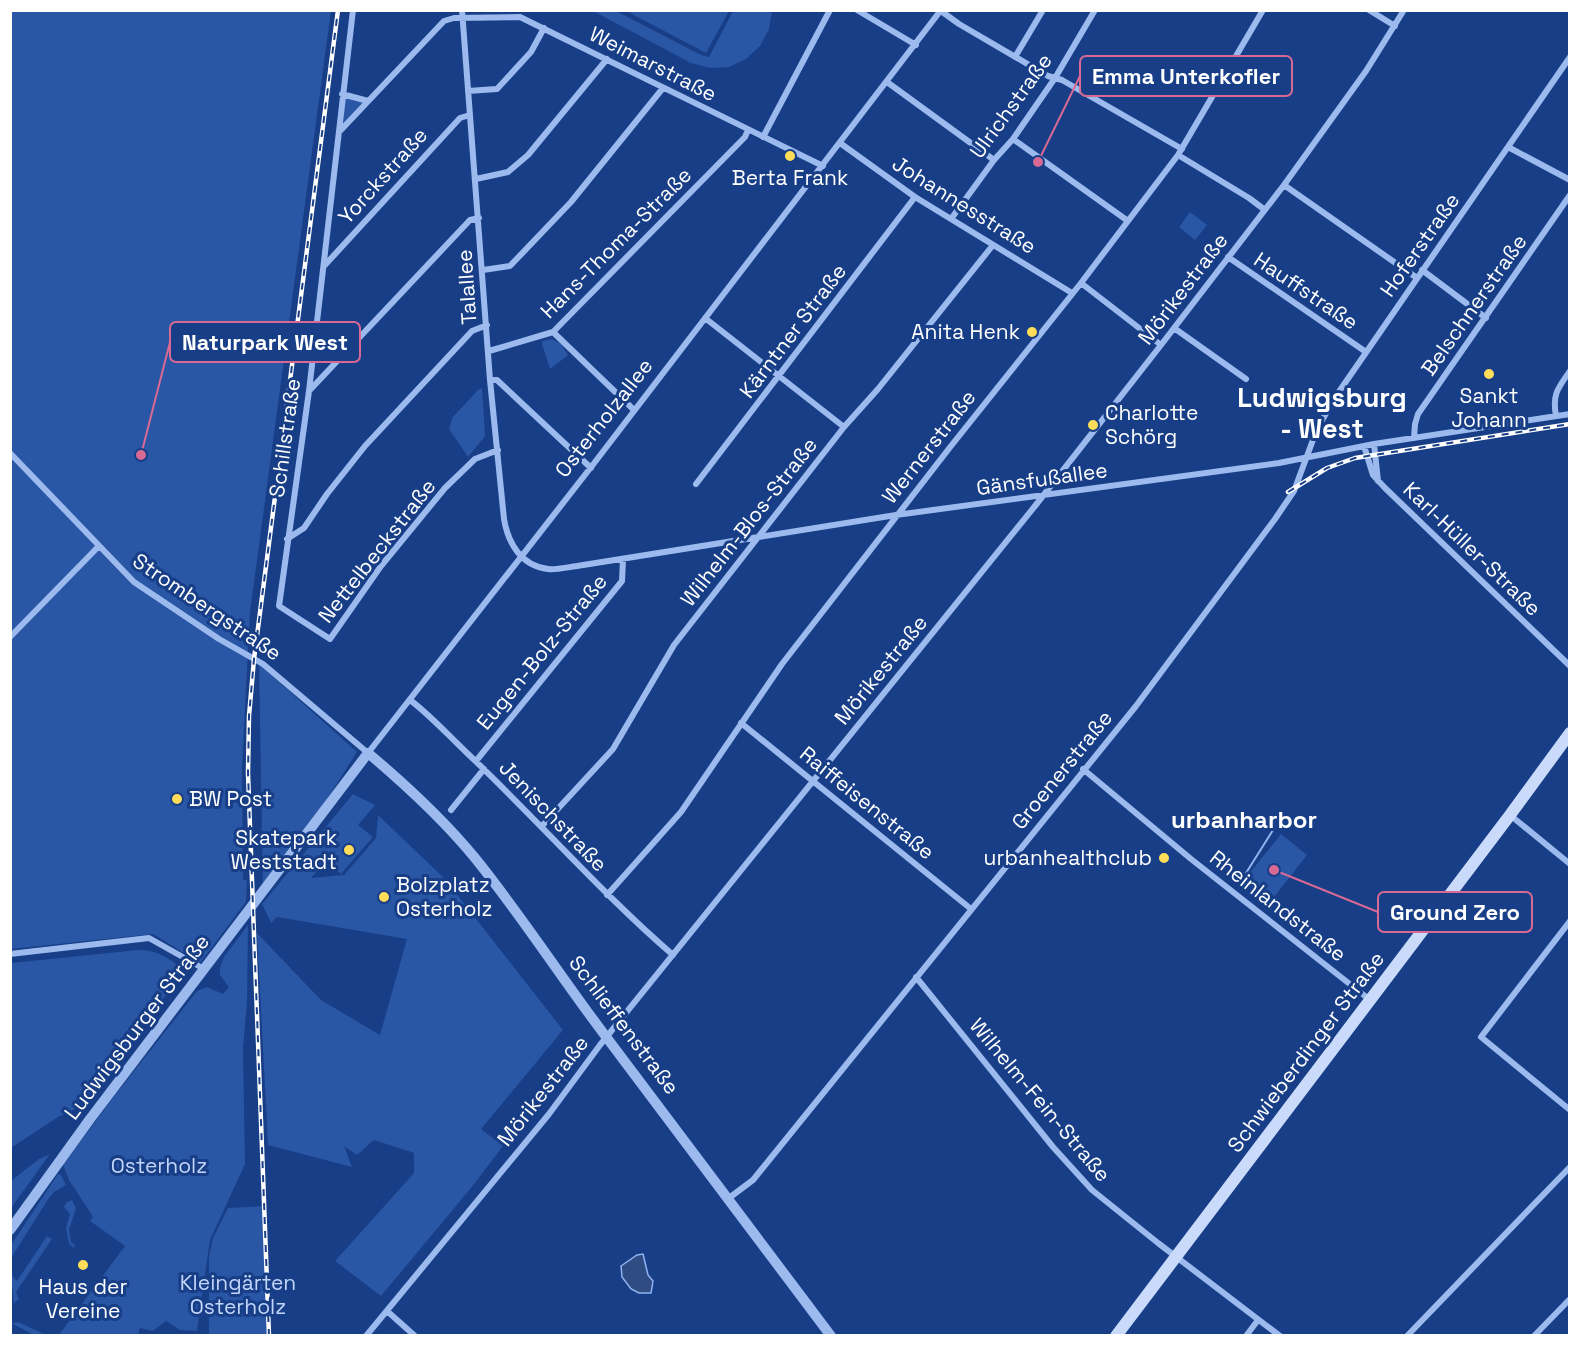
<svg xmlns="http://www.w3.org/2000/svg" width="1580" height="1346" font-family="'Space Grotesk',sans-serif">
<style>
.green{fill:#2956a5}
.water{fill:#304d83;stroke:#8fb3f0;stroke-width:1.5}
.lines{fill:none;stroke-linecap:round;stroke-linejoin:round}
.stream{stroke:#8fb3f0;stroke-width:2}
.minor{stroke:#9cbaee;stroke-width:6}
.tertiary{stroke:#9cbaee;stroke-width:10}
.secondary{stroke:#c9dafa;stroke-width:12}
.rail-casing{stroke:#fff;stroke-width:4.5}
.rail{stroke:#173e86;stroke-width:2;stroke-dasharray:7;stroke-linecap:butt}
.poi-dot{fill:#ffdd59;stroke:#173e86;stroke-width:2}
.labels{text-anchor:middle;stroke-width:6;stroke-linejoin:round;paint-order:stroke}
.street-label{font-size:21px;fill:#fff;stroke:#173e86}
.poi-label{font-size:21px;fill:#fff;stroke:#173e86}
.park-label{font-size:21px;fill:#c2d6fa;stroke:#173e86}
.quarter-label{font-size:24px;font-weight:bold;fill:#fff;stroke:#173e86}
.district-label{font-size:27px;font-weight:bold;fill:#fff;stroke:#173e86}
.leader{fill:none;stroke:#d76994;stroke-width:2}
.callout-dot{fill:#d76994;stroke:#173e86;stroke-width:2}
.callout{fill:#173e86;stroke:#d76994;stroke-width:2}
.callout-label{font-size:22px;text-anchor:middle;font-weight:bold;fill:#fff}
</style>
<rect width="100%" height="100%" fill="#173e86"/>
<path class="green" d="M10,11H331L250,612L242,767L243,880H247L246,902L200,963L153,934L11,949Z
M593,11H616L701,55L709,57L733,11H772L769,29L760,46L746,59L729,67L710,68L691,63Z
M626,11H729L706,53Z
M342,94L368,101L339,132Z
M1190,212L1207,225L1195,240L1179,227Z
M552,339L561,344L568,355L550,369L542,344L543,341Z
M482,388L485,436L468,457L449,429L452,418L478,390Z
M259,664L357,752L302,838L263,893Z
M353,794L375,805L358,825L373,837L341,874L326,861L311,878L344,875L376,838L378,815L444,878L563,1030L481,1129L503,1146L471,1188L381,1296L335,1261L414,1173V1153L374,1140L357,1155L344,1146L352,1167L268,1145L257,933L321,1000L380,1035L407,939L277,917L271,923L262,904Z
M1281,834L1307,855L1267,906L1240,885Z
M248,925L247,1003L243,1048L245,1164L210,1240L197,1331L180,1330L166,1321L153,1331L140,1328L138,1335L58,1336L125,1246L90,1221L93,1217L69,1180L63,1165L112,1099L197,991L207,987L223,994L229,987L220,975V968L224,957Z
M138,950C154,950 168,956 179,967L180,974L175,983L103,1080L93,1077L87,1085L92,1094L84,1105L58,1117L11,1148V963Z
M50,1154L11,1208V1181L39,1159Z
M58,1174L61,1175L66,1185L54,1192L49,1198L11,1258V1245Z
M72,1200L76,1208L69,1230L71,1242L75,1245L74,1248L69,1244L66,1228L70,1214L64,1207L67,1202Z
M264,1206L269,1335H209V1256L213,1238L228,1208Z
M47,1236L52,1239L16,1292L19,1299L14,1303L11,1277L12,1276L17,1281Z
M11,1322L14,1323L18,1322L46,1335H34L11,1323Z"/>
<path class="water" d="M643,1254L648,1275L653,1281L651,1293H639L631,1289L622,1277L621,1266L637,1255Z"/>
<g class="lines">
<path class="stream" d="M1241,881L1273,830"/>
<path class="minor" d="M353,10L309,391L279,606L330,639L381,566L445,488L475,459L498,450
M462,10L490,380L504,519C508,543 521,566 548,569C557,570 568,567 577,566L896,515L1279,463L1374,444L1570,414
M857,10L916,45
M1369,10L1395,26
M941,11L959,24L1048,76L1062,80L1182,149
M1015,57L1043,10
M887,82L994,160
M468,91L497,89L531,52L544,28
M342,94L368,101
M340,131L444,21L454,18L520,17L823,166
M763,137L830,10
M1013,139L1128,221
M840,143L915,197L1072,293
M1508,147L1570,180
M1178,155L1249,198L1265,210
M476,179L508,172L528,155L607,59
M1284,185L1417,278
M951,219L994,160L1013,139L1055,78L1095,10
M1228,257L1366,352
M325,265L460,118L470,115
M483,270L510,266L571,202L663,88
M1422,270L1486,318
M1081,283L1161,345
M705,318L844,427
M1174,328L1246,379
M553,332L634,410
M489,351L553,332L745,137L748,130
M490,380H497L591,468
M309,391L470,220L479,218
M1556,416C1552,394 1558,388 1570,371
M1414,438L1415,424L1418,414L1570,195
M1374,444L1378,481
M1364,446L1373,475L1385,488L1570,666
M10,453L134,582L219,639L263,664L368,753L595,462L941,10
M696,484L915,197
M287,539L304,528L327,494L365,446L472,331L487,325
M10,637L98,547
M410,700C430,715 448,735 467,753C537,819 600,892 673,955
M741,723L971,909
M476,761L622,581L623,559
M1083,769L1191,859L1370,1000
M451,810L484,769
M1510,815L1570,864
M542,826L613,749L674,645L844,427L878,389L993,245
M607,895L681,812L782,664L951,446L1081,283L1178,155L1263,10
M1570,921L1481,1037L1570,1110
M10,954L149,938L204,969
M916,977L1053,1147L1092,1190L1158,1243L1280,1336
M729,1198L753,1180L1136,706L1275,519L1294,491L1317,429L1336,396L1570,57
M387,1311L415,1336
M366,1336L549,1114L600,1045L1035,506L1161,345L1284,185L1366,71L1404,10
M1246,1336L1258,1320
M1407,1336L1570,1167
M1534,1336L1570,1299"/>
<path class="tertiary" d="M10,1230L90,1119L368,753C406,785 443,819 475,858C522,916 562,979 607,1038C682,1137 757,1236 831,1336"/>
<path class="secondary" d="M1116,1336L1510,815L1570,733"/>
<defs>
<path id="rail" d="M1288,492L1327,468L1355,458L1570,424
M269,1336L248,773L249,716L254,659L338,10"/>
</defs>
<use href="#rail" class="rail-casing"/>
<use href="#rail" class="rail"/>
</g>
<g class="poi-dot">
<circle cx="790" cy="156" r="6"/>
<circle cx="1032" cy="332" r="6"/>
<circle cx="1489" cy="374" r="6"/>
<circle cx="1093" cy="425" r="6"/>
<circle cx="177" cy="799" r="6"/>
<circle cx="349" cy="850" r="6"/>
<circle cx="1164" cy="858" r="6"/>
<circle cx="384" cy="897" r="6"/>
<circle cx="83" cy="1265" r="6"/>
</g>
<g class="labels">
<g class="street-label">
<text transform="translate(653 64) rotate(27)" y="7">Weimarstraße</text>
<text transform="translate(1011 106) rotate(-54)" y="7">Ulrichstraße</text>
<text transform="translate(383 176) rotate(-48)" y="7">Yorckstraße</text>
<text transform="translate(964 205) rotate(32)" y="7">Johannesstraße</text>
<text transform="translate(616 243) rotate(-45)" y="7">Hans-Thoma-Straße</text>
<text transform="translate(1420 245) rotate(-55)" y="7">Hoferstraße</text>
<text transform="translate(467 287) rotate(-94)" y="7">Talallee</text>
<text transform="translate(1183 289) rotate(-53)" y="7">Mörikestraße</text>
<text transform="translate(1306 291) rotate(34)" y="7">Hauffstraße</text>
<text transform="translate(1474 305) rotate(-55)" y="7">Belschnerstraße</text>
<text transform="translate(793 331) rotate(-53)" y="7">Kärntner Straße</text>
<text transform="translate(604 418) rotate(-52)" y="7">Osterholzallee</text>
<text transform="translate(285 438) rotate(-82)" y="7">Schillstraße</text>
<text transform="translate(929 447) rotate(-52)" y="7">Wernerstraße</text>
<text transform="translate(1042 479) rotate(-8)" y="7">Gänsfußallee</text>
<text transform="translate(749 522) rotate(-52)" y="7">Wilhelm-Blos-Straße</text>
<text transform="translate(1472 549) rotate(44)" y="7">Karl-Hüller-Straße</text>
<text transform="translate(377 551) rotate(-52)" y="7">Nettelbeckstraße</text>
<text transform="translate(207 607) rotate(34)" y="7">Strombergstraße</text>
<text transform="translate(542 652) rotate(-51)" y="7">Eugen-Bolz-Straße</text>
<text transform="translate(881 670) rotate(-51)" y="7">Mörikestraße</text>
<text transform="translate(1062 770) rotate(-51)" y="7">Groenerstraße</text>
<text transform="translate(867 803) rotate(39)" y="7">Raiffeisenstraße</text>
<text transform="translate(553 816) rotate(46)" y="7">Jenischstraße</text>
<text transform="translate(1278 906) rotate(38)" y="7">Rheinlandstraße</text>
<text transform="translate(624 1025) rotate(53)" y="7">Schlieffenstraße</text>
<text transform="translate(137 1027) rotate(-53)" y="7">Ludwigsburger Straße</text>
<text transform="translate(1306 1052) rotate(-53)" y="7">Schwieberdinger Straße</text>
<text transform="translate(543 1091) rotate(-52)" y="7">Mörikestraße</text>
<text transform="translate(1040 1100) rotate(50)" y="7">Wilhelm-Fein-Straße</text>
</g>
<g class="poi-label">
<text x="790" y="185">Berta Frank</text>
<text x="1020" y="339" text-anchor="end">Anita Henk</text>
<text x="1489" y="403">Sankt<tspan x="1489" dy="24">Johann</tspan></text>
<text x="1105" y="420" text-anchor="start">Charlotte<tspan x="1105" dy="24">Schörg</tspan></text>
<text x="189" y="806" text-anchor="start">BW Post</text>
<text x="337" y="845" text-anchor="end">Skatepark<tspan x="337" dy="24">Weststadt</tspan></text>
<text x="1152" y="865" text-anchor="end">urbanhealthclub</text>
<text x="396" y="892" text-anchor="start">Bolzplatz<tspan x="396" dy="24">Osterholz</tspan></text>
<text x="83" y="1294">Haus der<tspan x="83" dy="24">Vereine</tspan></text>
</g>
<g class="park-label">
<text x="159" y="1173">Osterholz</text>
<text x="238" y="1290">Kleingärten<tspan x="238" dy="24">Osterholz</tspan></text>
</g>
<g class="quarter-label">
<text x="1244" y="828">urbanharbor</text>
</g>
<g class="district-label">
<text x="1322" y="407">Ludwigsburg<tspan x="1322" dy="31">- West</tspan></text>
</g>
</g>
<path class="leader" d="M1038 162L1080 76M141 455L170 342M1274 870L1378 912"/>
<g class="callout-dot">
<circle cx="1038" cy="162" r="6"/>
<circle cx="141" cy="455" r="6"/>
<circle cx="1274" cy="870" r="6"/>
</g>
<g class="callout">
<rect x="1080" y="56" width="212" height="40" rx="6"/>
<rect x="170" y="322" width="190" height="40" rx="6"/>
<rect x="1378" y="892" width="154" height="40" rx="6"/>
</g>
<g class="callout-label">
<text x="1186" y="84">Emma Unterkofler</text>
<text x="265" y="350">Naturpark West</text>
<text x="1455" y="920">Ground Zero</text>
</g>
<rect width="1580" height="1346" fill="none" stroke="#ffffff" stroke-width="24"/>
</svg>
